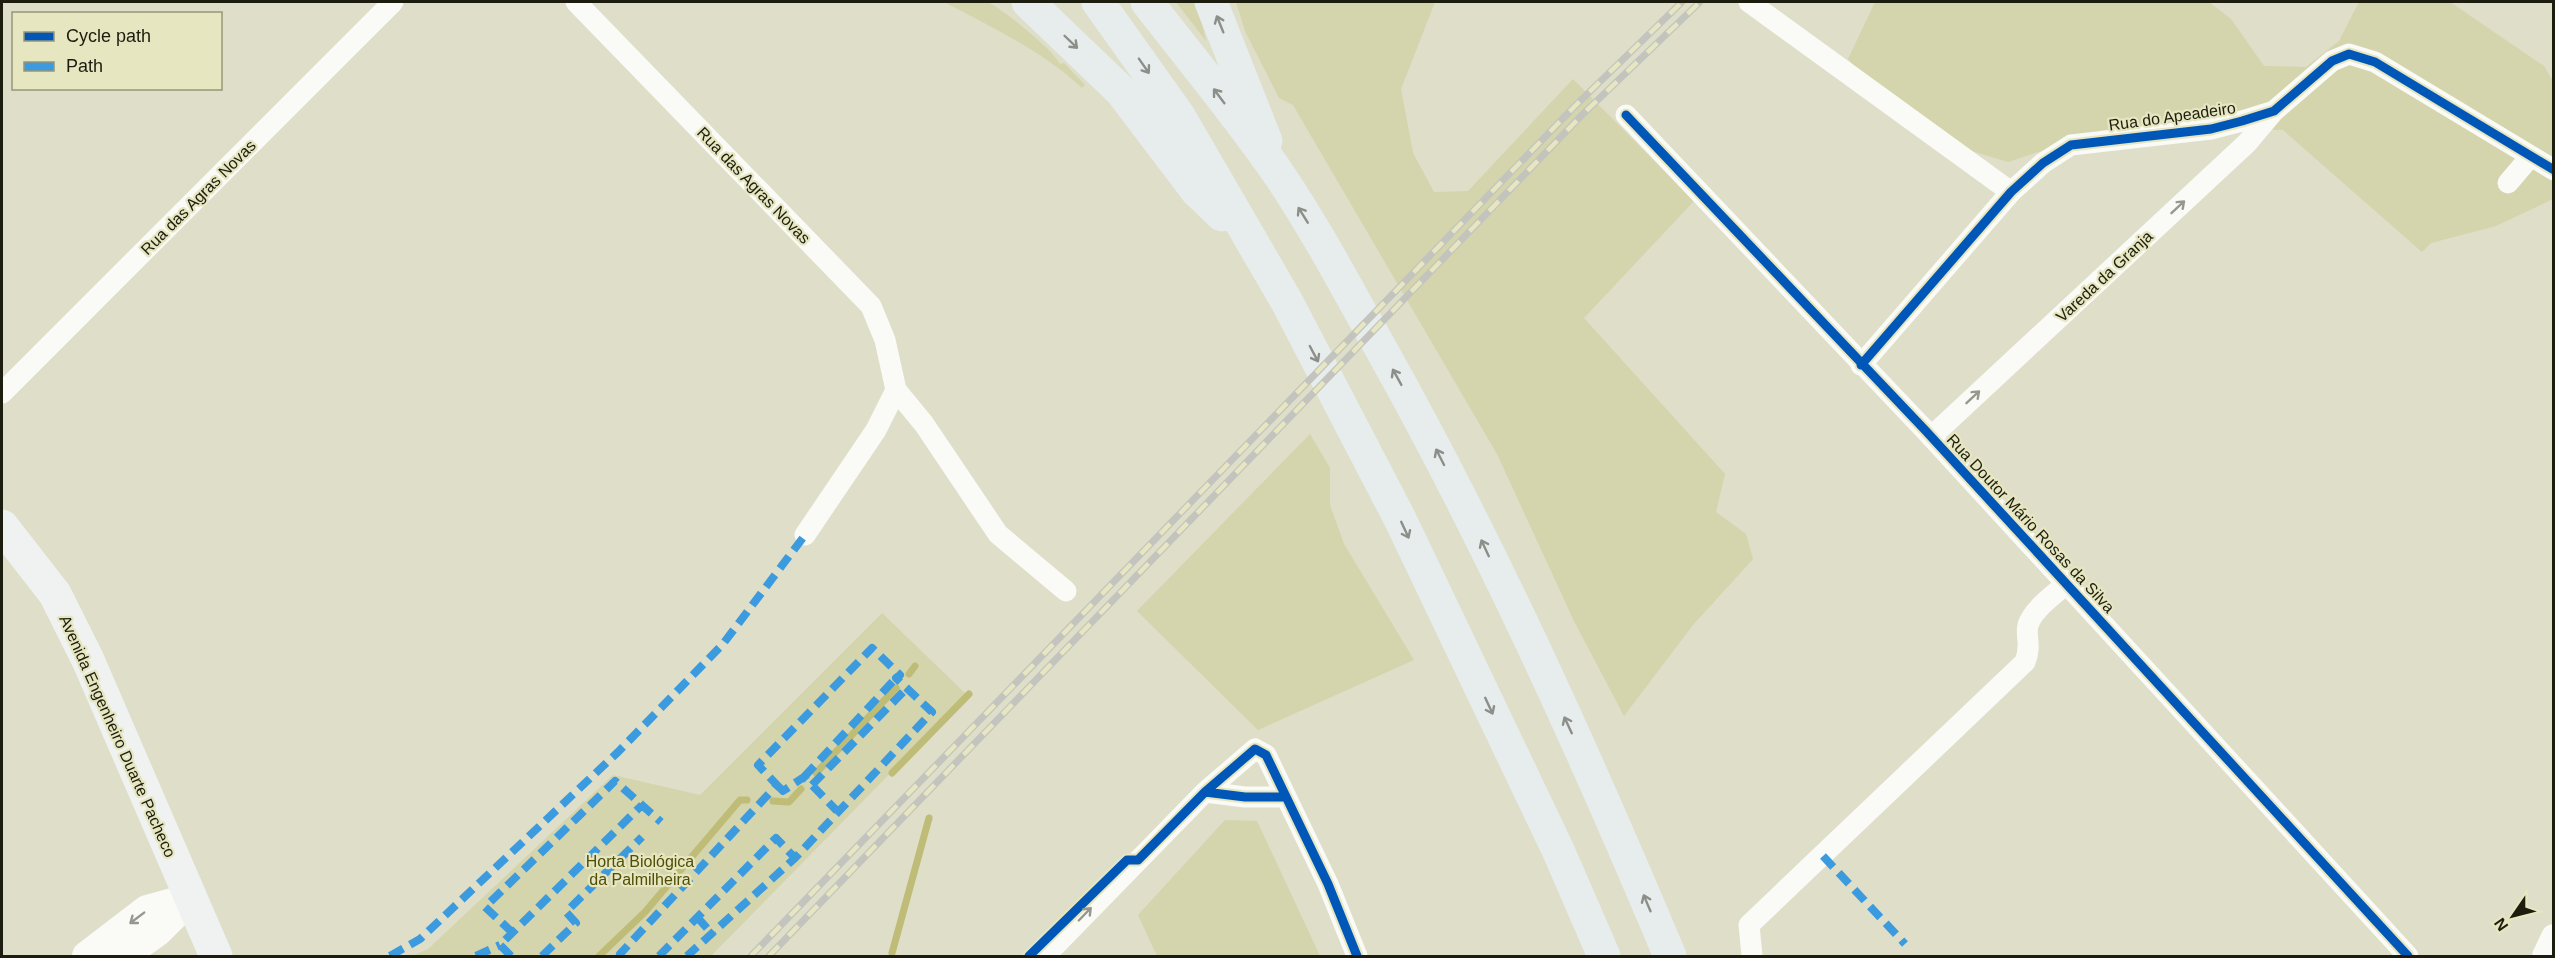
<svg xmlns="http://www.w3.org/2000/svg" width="2555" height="958" font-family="Helvetica,sans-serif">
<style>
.green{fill:#d4d4ad}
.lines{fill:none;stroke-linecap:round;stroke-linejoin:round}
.stream{stroke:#bebc77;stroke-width:7}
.minor{stroke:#fafaf7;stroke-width:21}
.tertiary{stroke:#fafaf7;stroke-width:26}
.secondary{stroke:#fafaf7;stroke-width:30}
.primary{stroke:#eff2f0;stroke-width:33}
.motorway{stroke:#e7ecec;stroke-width:33}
.rail-casing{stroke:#c4c4bf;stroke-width:7}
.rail{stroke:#e6e6c1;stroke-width:4.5;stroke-dasharray:14;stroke-linecap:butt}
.quiet{stroke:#3c9bde;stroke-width:8;stroke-dasharray:15 8;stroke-linecap:butt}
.cycleway-casing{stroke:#e6e6c1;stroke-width:13}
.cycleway{stroke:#0057b8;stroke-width:9}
.oneway{stroke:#8c8f89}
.oneway2{stroke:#97978f}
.labels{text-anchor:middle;stroke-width:4.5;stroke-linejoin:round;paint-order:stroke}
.street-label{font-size:16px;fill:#1d1d0f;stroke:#e6e6c1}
.park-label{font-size:16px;fill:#504e06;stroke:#e6e6c1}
</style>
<rect width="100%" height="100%" fill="#dedec9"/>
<path class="green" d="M944,2C956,1 976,0 987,2C1001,7 1055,52 1060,64L1064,63L1085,85L1082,88C1043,51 991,27 944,2Z
M1176,2H1197L1206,41Z
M1236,2H1435L1401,89L1413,153L1434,192L1468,191L1573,79L1694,201L1584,318L1725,474L1716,512L1746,534L1753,559L1693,625L1624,716L1574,621L1497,454L1293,105L1279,98L1245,31Z
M1875,2H2209L2231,19L2264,66L2306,67L2339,41L2359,2H2450L2544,66L2553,81V199L2496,226L2431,243L2422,252L2283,130L2187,127L2104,130L2008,162L1965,149L1897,111L1848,59Z
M1310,434L1330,468V505L1344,544L1414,660L1258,730L1137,611Z
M882,613L967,695L711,956H412L428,949L613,775L700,795Z
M1225,820L1257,821L1320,956H1157L1138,915Z"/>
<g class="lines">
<path class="stream" d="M909,674L915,666
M816,773L896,688
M892,773L969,694
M773,801L789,802L801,789
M892,953L929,818
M599,956L645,912L740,800H747"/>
<path class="minor" d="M576,2L871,306L885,340L896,390L876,430L805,535
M1749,2L2011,192
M1626,115L1925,430L2408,956
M2508,183L2530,157
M1861,365L2011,192L2043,163L2071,145L2211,129L2242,121L2274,111L2332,61L2349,54L2375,62L2554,170
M896,390L924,424L998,534L1066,591
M2,393L393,2
M1931,437L2247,143L2274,111
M1205,792L1245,797H1286
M1045,956L1205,792L1255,749L1266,755L1328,884L1357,956
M1752,956L1749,925L2025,662C2032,646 2025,636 2028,625C2033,609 2054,595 2066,584"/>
<path class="tertiary" d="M2545,956L2554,937"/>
<path class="secondary" d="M87,956L147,910L191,898
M123,956L158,931L189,900"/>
<path class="primary" d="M2,526L55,594L88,660L216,956"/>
<path class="motorway" d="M1028,2L1121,91L1196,190L1222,215
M1098,2L1179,116L1287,302L1400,519L1558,850L1604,956
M1147,2C1191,59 1239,116 1280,176C1317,231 1348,290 1380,347C1490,543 1583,749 1670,956
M1211,2L1266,141"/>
<defs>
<path id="rail" d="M751,956L1575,106L1682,2
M769,956L1583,114L1700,2"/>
</defs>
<use href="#rail" class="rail-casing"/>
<use href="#rail" class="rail"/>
<path class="quiet" d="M804,777L896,678
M777,785L783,791L804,777L837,811
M812,785L907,688
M1823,856L1905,944
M697,917L713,935
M513,933L485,907L615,781L661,822
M390,956L420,939L618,752L723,644L805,535
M476,956L500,945
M511,956L500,945L642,805
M542,956L576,923L566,912L642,837
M623,956L620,954L777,785L758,765L872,648L900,675L896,678L932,712L795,858L687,956
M659,956L776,838L795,858"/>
<defs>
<path id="cycleway" d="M1626,115L1925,430L2408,956
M1861,365L2011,192L2043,163L2071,145L2211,129L2242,121L2274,111L2332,61L2349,54L2375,62L2554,170
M1205,792L1245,797H1286
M1029,956L1127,860H1138L1205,792L1255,749L1266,755L1328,884L1357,956"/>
</defs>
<use href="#cycleway" class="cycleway-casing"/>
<use href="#cycleway" class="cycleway"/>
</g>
<defs><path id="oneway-shaft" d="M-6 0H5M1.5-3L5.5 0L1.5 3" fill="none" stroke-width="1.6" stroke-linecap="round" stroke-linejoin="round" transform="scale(1.5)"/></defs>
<g class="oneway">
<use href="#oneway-shaft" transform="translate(1220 24) rotate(-112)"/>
<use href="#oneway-shaft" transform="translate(1071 42) rotate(44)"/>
<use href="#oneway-shaft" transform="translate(1144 66) rotate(55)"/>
<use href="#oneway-shaft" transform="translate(1219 96) rotate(-127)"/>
<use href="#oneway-shaft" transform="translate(1303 215) rotate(-122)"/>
<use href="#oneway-shaft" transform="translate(1314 354) rotate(62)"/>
<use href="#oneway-shaft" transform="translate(1397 377) rotate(-119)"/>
<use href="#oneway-shaft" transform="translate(1440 457) rotate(-117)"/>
<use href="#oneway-shaft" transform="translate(1405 530) rotate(65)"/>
<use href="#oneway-shaft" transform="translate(1485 548) rotate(-115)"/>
<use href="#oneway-shaft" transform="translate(1489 706) rotate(65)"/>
<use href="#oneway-shaft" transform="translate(1568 725) rotate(-115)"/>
<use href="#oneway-shaft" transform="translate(1647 903) rotate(-113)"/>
</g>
<g class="oneway2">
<use href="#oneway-shaft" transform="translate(2178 207) rotate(-43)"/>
<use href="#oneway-shaft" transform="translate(1973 397) rotate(-43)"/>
<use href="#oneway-shaft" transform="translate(1085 914) rotate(-46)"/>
<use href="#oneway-shaft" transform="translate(137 918) rotate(143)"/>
</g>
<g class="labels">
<g class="street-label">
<text transform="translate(2172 116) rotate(-8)" y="6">Rua do Apeadeiro</text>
<text transform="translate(754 185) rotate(46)" y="6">Rua das Agras Novas</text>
<text transform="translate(198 197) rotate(-45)" y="6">Rua das Agras Novas</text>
<text transform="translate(2104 276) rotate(-43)" y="6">Vareda da Granja</text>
<text transform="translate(2031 523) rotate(47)" y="6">Rua Doutor Mário Rosas da Silva</text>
<text transform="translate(118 736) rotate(66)" y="6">Avenida Engenheiro Duarte Pacheco</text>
</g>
<g class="park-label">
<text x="640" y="867">Horta Biológica<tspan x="640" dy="18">da Palmilheira</tspan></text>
</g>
</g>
<rect width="2555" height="958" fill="none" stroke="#1d1d0f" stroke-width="6"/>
<rect x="12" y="12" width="210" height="78" fill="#e6e6c1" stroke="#96967a" stroke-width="1.5"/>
<rect x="24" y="32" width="30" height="9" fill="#0057b8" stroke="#96967a" stroke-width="1.5"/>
<text x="66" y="42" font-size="18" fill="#1d1d0f">Cycle path</text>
<rect x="24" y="62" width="30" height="9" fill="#3c9bde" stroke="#96967a" stroke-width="1.5"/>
<text x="66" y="72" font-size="18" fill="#1d1d0f">Path</text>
<g transform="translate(2513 916) rotate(235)" stroke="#e6e6c1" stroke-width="4.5" paint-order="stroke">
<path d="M0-4.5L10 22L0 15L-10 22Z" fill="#1d1d0f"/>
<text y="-9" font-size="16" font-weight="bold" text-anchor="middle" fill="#1d1d0f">N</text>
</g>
</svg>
